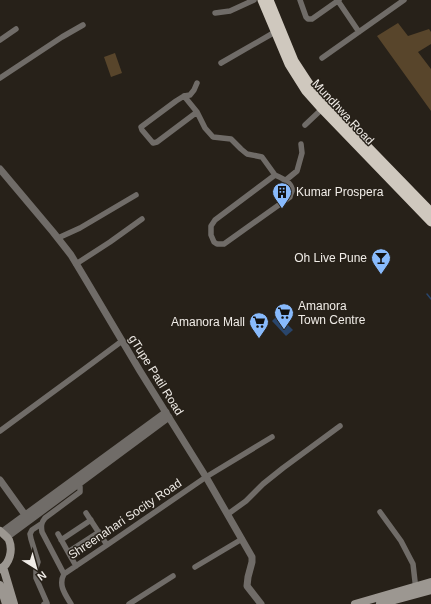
<svg xmlns="http://www.w3.org/2000/svg" width="431" height="604" font-family="Arial,sans-serif">
<style>
.green{fill:#58452b}
.water{fill:#29456b}
.lines{fill:none;stroke-linecap:round;stroke-linejoin:round}
.stream{stroke:#29456b;stroke-width:1.5}
.minor{stroke:#706c68;stroke-width:5.5}
.tertiary{stroke:#706c68;stroke-width:7}
.secondary{stroke:#9c9791;stroke-width:8}
.trunk{stroke:#cfc8be;stroke-width:9}
.labels{text-anchor:middle;stroke-width:3;stroke-linejoin:round;paint-order:stroke}
.street-label{font-size:12px;fill:#f0ece7;stroke:#272119}
.poi-label{font-size:12px;fill:#f0ece7;stroke:#272119;text-anchor:start}
</style>
<rect width="100%" height="100%" fill="#272119"/>
<path class="green" d="M398,23L408,36L429,29L431,32V44L418,52L431,69V111L377,36Z
M115,53L122,73L111,77L104,57Z"/>
<path class="water" d="M278,315L293,330L286,336L272,321Z"/>
<g class="lines">
<path class="stream" d="M427,294L431,299"/>
<path class="minor" d="M300,0L306,17L308,19H312L339,0
M338,1L359,32
M215,13L230,11L254,0
M0,40L16,29
M322,58L404,0
M221,63L275,32
M0,78L62,37L83,25
M197,83L194,90L190,95L184,96L176,101L141,127L142,130L153,143L157,142L197,112L205,128L213,137L231,139L241,149L247,154L262,157L275,175L215,220L211,226V235L214,242L217,244H224L290,197C290,196 292,191 292,191C293,183 280,177 275,175
M184,96L197,112
M305,125L322,109
M286,180L297,171L302,153L301,144
M58,238L80,228L136,195
M76,264L110,242L142,219
M0,431L83,370L122,341
M380,512L401,541L413,564L416,590
M86,513L107,545
M228,514L246,501L263,484L283,468L340,426
M41,524L32,530L30,534L31,539L38,562L36,568V578L47,603L44,604
M58,534L68,552
M61,540L91,520
M76,566L68,552L99,532
M195,567L242,539
M64,574L42,532C41,526 41,523 45,518L80,492V487L76,482
M71,604C65,594 58,585 64,574L107,545L206,477L272,437
M129,604L173,576"/>
<path class="tertiary" d="M0,169L53,232L71,255L86,280L140,371L206,477L252,557V562L248,577L247,586L261,604
M0,480L28,519
M2,532L166,412
M6,537L11,534L169,417"/>
<path class="secondary" d="M0,531C3,534 7,536 9,540C13,550 10,564 0,569
M3,567L14,604
M0,585L6,604
M355,604L431,582
M380,604L431,590"/>
<path class="trunk" d="M262,0L289,64L306,91L322,109L431,222
M269,0L294,61L311,87L327,105L431,212"/>
</g>
<defs>
<symbol id="building-pin" viewBox="-11 -11 22 30"><path d="M0 17L-7.5 6A9.5 9.5 0 1 1 7.5 6Z" fill="#88bafc" stroke="#272119"/><path d="M-4-6H4V6H1V3H-1V6H-4ZM-2.5-4.3h1.7v1.8h-1.7ZM.8-4.3h1.7v1.8H.8ZM-2.5-1h1.7V.8h-1.7ZM.8-1h1.7V.8H.8Z" fill="#111"/></symbol>
<symbol id="bar-pin" viewBox="-11 -11 22 30"><path d="M0 17L-7.5 6A9.5 9.5 0 1 1 7.5 6Z" fill="#88bafc" stroke="#272119"/><path d="M-6-5H6L.8 .8V4.5H3.5V6h-7V4.5H-.8V.8Z" fill="#111"/></symbol>
<symbol id="supermarket-pin" viewBox="-11 -11 22 30"><path d="M0 17L-7.5 6A9.5 9.5 0 1 1 7.5 6Z" fill="#88bafc" stroke="#272119"/><path d="M-6-5.5h2.5l.6 2H6L4.5 2H-2.5L-4.4-4H-6ZM-1.5 3.2a1.3 1.3 0 1 0 .1 0ZM3 3.2a1.3 1.3 0 1 0 .1 0Z" fill="#111"/></symbol>
</defs>
<g fill-rule="evenodd">
<use href="#building-pin" x="271" y="181" width="22" height="30"/>
<use href="#bar-pin" x="370" y="247" width="22" height="30"/>
<use href="#supermarket-pin" x="273" y="302" width="22" height="30"/>
<use href="#supermarket-pin" x="248" y="311" width="22" height="30"/>
</g>
<g class="labels">
<g class="street-label">
<text transform="translate(343 112) rotate(47)" y="4">Mundhwa Road</text>
<text transform="translate(156 375) rotate(58)" y="4">gTupe Patil Road</text>
<text transform="translate(125 519) rotate(-34)" y="4">Shreenahari Socity Road</text>
</g>
<g class="poi-label">
<text x="296" y="196">Kumar Prospera</text>
<text x="367" y="262" text-anchor="end">Oh Live Pune</text>
<text x="298" y="310">Amanora<tspan x="298" dy="14">Town Centre</tspan></text>
<text x="245" y="326" text-anchor="end">Amanora Mall</text>
</g>
</g>
<g transform="translate(36 568) rotate(143)" stroke="#272119" stroke-width="3" paint-order="stroke">
<path d="M0-3L7 15L0 10L-7 15Z" fill="#f0ece7"/>
<text y="-6" font-size="11" font-weight="bold" text-anchor="middle" fill="#f0ece7">N</text>
</g>
</svg>
